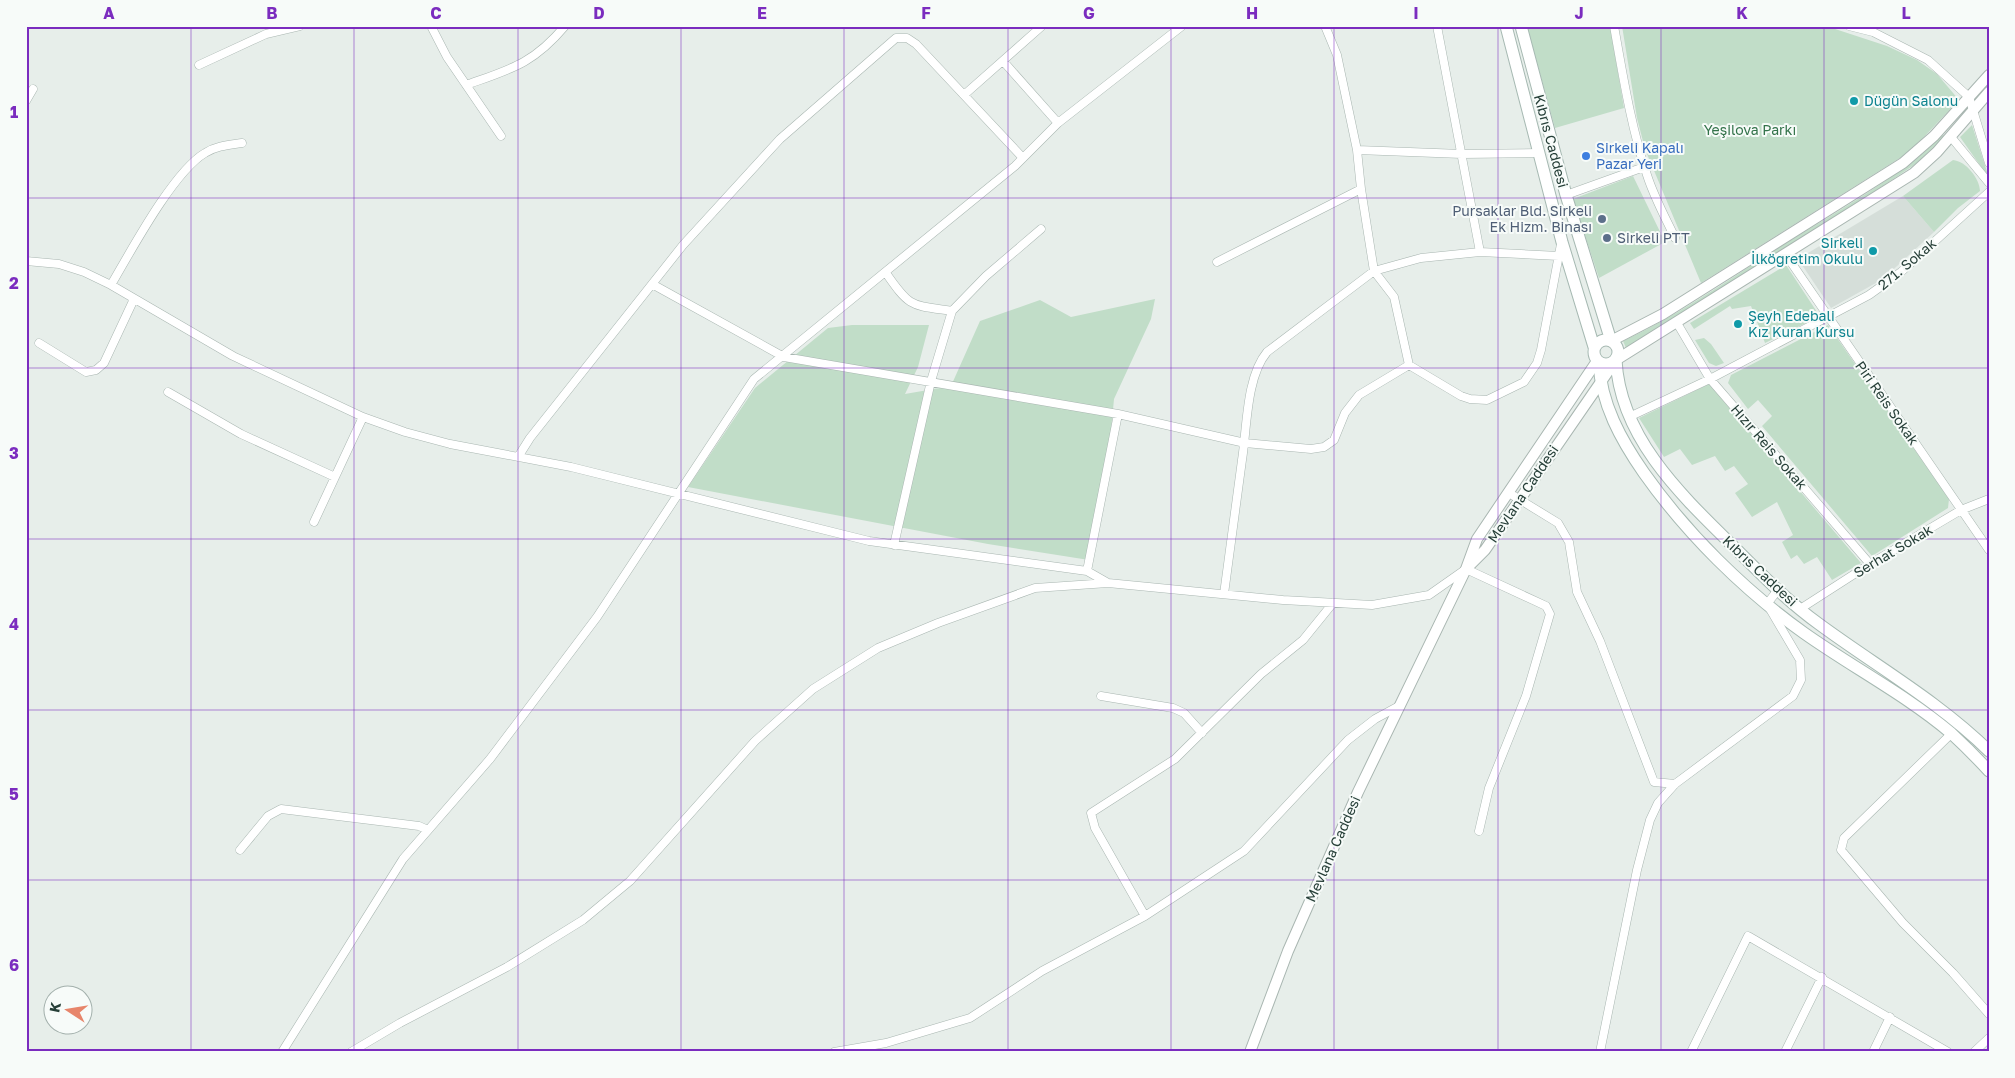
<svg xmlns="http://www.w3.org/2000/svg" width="2015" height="1078" font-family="'Golos Text',sans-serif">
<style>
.built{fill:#d5ded9}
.green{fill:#c1ddc8}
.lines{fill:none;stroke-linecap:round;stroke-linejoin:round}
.minor-casing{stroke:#a9b6b1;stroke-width:9}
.tertiary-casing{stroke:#a9b6b1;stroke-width:12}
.secondary-casing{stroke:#a6b9b2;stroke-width:13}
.minor{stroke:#fff;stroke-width:8}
.tertiary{stroke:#fff;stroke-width:10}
.secondary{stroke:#fff;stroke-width:11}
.grid{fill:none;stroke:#7b2cbf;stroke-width:1;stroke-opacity:0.55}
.culture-dot{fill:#0f9aa8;stroke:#f7fbf9;stroke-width:2}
.shop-dot{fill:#3f7fe0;stroke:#f7fbf9;stroke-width:2}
.service-dot{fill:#5c6f8a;stroke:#f7fbf9;stroke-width:2}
.labels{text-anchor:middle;stroke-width:4;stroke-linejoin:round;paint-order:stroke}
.culture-label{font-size:14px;fill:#0d838f;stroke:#f7fbf9;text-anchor:start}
.park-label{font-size:14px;fill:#33734a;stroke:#f7fbf9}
.street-label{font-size:14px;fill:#263f38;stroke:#f7fbf9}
.shop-label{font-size:14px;fill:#366cbe;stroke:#f7fbf9;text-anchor:start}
.service-label{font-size:14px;fill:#4e5e75;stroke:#f7fbf9;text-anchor:end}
.neatline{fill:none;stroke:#7b2cbf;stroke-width:2}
.grid-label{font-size:16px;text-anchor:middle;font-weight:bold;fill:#7b2cbf}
</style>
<rect width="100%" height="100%" fill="#e7eeea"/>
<path class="built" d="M1903,196L1934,232L1883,279L1831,308L1798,259Z"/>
<path class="green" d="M1527,26H1610L1624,108L1555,128Z
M1622,26L1829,27L1887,46L1917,60L1937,74L1959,100L1922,139L1903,156L1701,283L1645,149L1637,118Z
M1972,125L1989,178L1960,137Z
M1943,135L1945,136L1917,163L1856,204L1626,348L1623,341C1679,315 1731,278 1783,245C1838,211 1896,179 1943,135Z
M1953,160C1966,161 1980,179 1980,191L1958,208L1934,232L1903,196Z
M1633,176L1665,242L1599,278L1573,199Z
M1786,265L1817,312L1814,319L1765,343L1751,306L1732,309L1730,306L1694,329L1690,323Z
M1155,299L1151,319L1114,399L1107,473L1089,560L988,544L688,487L755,388L828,328L852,325H929L918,367L905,394L951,386L980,321L1040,300L1071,317Z
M1828,325L1949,499L1948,508L1872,556L1762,426L1772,416L1758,400L1748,409L1728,383L1731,375Z
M1704,338L1711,344L1724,363L1716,366L1709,363L1695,340Z
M1709,384L1861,563L1832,580L1817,557L1804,564L1797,555L1791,559L1782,542L1793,535L1777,502L1752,517L1735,493L1748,484L1734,466L1725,471L1715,456L1692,465L1680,449L1664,457L1639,418Z"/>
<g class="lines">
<defs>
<path id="minor" d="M431,26L447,57L501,136
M1325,26L1337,55L1357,150L1361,189L1374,271L1394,297L1409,365L1461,396L1470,399L1487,400L1524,382L1537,363L1541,350L1561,244
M1437,26L1480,252
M1614,26C1623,76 1631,127 1647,175C1654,197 1665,217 1675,238
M1849,26L1873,32L1866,26
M1873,32L1928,60L1969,97L1989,163
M1003,61L1058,123
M199,65L266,34L300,26
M466,85C511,69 533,64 565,26
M964,95L1042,26
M26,101L33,89
M1951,137L1989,183
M1357,150L1462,154L1540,153
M1566,195L1644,167
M1786,255L1989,550
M26,261L59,264L84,272L111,285L233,356L363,417L405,432L450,444L571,467L869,541L1087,571L1108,583
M1217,262L1361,189
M886,273C910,308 911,305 952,311
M652,284L784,357L1118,414L1245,443L1311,449L1324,447L1334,440L1345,413L1359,395L1409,365
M111,285C131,251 173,172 205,153C216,146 229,145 242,143
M1677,323L1710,379L1870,564
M39,343L86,372L96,370L104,363L134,299
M168,392L241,434L335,477
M1629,417L1710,379L1869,295L1901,272L1989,192
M518,457L530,438L683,245L780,139L896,38H907L916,44L1023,158
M1509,493L1558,523L1569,542L1577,592L1600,641L1654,782L1675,784
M314,522L363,417
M894,545L931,381L952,311L986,276L1041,229
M1087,571L1118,414
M1224,594C1230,549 1236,505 1242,460C1247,429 1246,377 1267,352L1374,271L1421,258L1480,252L1559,256
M1800,609L1870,564L1961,510L1989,499
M1101,696L1173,708L1184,713L1202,733
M1951,734L1844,838L1841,850L1903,923L1953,973L1989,1014
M240,850L268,816L281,809L419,826L428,830
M1145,916L1095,828L1091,813L1175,759L1261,674L1303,640L1333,603
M282,1052L403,859L490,759L597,617L754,379L1015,166L1058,123L1182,26
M351,1052L400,1023L507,967L583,920L630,881L755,741L813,689L878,648L938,623L1035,588L1108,583L1283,600L1372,605L1429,595L1466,569L1546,606L1550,614L1526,696L1489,788L1479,831
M834,1052L886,1043L970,1018L1042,971L1145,916L1244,851L1348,740L1375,719L1399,706
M1600,1052L1637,870L1650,820L1658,803L1675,784L1793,696L1801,680L1800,660L1767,604L1777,591
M1691,1052L1748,936L1948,1052
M1785,1052L1822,977
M1873,1052L1890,1017
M1974,1052L1989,1038"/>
<path id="tertiary" d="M1611,341L1663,314L1903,163L1934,136L1989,75
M1466,569L1477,539L1597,361
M1250,1052L1288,951L1358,792L1466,569L1485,550L1616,360L1914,173L1937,152L1989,92"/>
<path id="secondary" d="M1506,26L1562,242L1594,347
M1521,26L1566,195L1611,341
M1594 352a12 12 0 1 1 24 0a12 12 0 1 1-24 0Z
M1616,360C1620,437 1680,494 1732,545C1760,573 1787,601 1819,624C1876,666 1938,701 1989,751
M1599,363C1601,404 1621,440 1644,473C1687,534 1744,590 1804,633C1852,667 1906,695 1951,733C1964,745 1977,758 1989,771"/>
</defs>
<use href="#minor" class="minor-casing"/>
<use href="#tertiary" class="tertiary-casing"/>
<use href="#secondary" class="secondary-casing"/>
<use href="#minor" class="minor"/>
<use href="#tertiary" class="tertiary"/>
<use href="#secondary" class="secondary"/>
</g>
<path class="grid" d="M191,26V1052M354,26V1052M518,26V1052M681,26V1052M844,26V1052M1008,26V1052M1171,26V1052M1334,26V1052M1498,26V1052M1661,26V1052M1824,26V1052M26,198H1989M26,368H1989M26,539H1989M26,710H1989M26,880H1989"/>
<g class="culture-dot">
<circle cx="1854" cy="101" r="5"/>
<circle cx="1873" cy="251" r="5"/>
<circle cx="1738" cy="324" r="5"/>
</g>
<circle class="shop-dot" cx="1586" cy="156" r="5"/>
<g class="service-dot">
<circle cx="1602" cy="219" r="5"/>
<circle cx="1607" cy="238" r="5"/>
</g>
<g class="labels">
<g class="culture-label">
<text x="1864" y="106">Düğün Salonu</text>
<text x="1863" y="248" text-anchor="end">Sirkeli<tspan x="1863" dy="16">İlköğretim Okulu</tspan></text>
<text x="1748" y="321">Şeyh Edebali<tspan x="1748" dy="16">Kız Kuran Kursu</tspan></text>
</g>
<g class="park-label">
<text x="1750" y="135">Yeşilova Parkı</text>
</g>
<g class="street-label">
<text transform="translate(1551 141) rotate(75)" y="5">Kıbrıs Caddesi</text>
<text transform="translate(1907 264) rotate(-40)" y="5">271. Sokak</text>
<text transform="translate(1887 403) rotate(55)" y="5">Piri Reis Sokak</text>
<text transform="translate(1769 447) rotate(49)" y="5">Hızır Reis Sokak</text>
<text transform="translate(1523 494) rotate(-56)" y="5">Mevlana Caddesi</text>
<text transform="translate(1893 551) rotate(-31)" y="5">Serhat Sokak</text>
<text transform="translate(1760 571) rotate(43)" y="5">Kıbrıs Caddesi</text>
<text transform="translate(1333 849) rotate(-66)" y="5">Mevlana Caddesi</text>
</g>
<g class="shop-label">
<text x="1596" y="153">Sirkeli Kapalı<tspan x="1596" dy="16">Pazar Yeri</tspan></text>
</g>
<g class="service-label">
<text x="1592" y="216">Pursaklar Bld. Sirkeli<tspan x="1592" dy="16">Ek Hizm. Binası</tspan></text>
<text x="1617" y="243" text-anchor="start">Sirkeli PTT</text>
</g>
</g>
<rect width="2015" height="1078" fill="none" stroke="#f7fbf9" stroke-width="55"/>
<g transform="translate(68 1010) rotate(282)"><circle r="24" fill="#f7fbf9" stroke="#a3b0ac"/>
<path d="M0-4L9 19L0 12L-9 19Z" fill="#e7856b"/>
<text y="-8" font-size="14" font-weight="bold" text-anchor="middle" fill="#263f38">K</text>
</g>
<rect x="28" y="28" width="1960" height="1022" class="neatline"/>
<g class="grid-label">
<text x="109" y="19">A</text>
<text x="272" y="19">B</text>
<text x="436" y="19">C</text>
<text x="599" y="19">D</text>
<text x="762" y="19">E</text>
<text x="926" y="19">F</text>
<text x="1089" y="19">G</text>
<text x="1252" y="19">H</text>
<text x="1416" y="19">I</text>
<text x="1579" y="19">J</text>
<text x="1742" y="19">K</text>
<text x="1906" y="19">L</text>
<text x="14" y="118">1</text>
<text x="14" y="289">2</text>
<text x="14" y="459">3</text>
<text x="14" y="630">4</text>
<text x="14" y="800">5</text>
<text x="14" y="971">6</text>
</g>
</svg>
